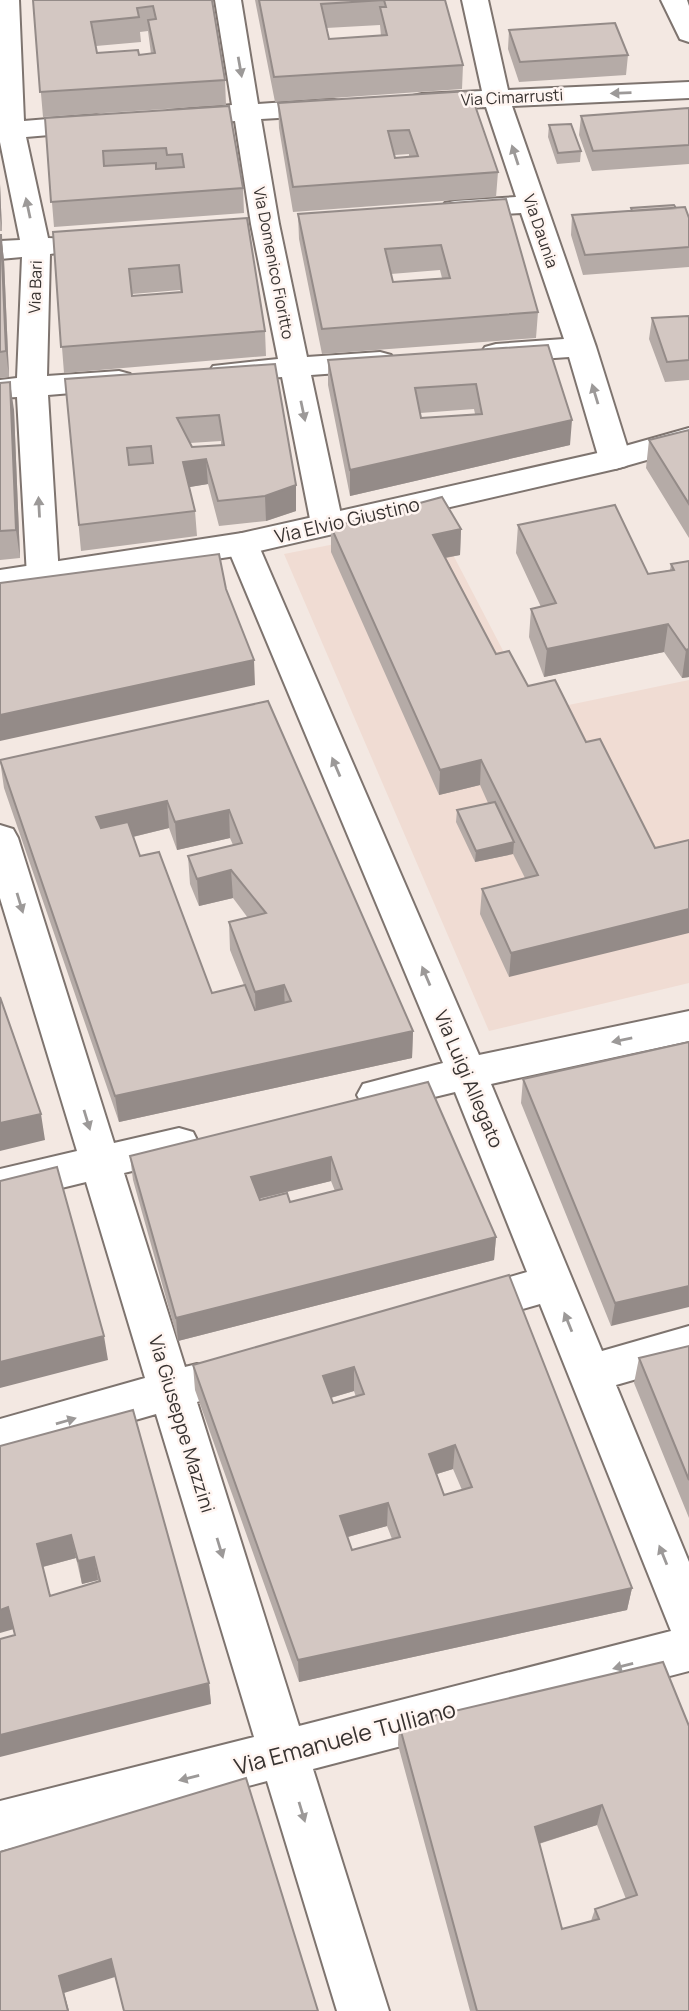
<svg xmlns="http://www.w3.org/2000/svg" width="689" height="2011" font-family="Manrope,sans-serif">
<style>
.built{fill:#f0dcd3}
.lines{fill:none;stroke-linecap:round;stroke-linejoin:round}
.minor-casing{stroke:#7e746f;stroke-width:4}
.tertiary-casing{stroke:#7e746f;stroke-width:4}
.minor{fill:#fff;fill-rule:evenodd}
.tertiary{fill:#fff;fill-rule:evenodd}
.wall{fill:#b5aba7;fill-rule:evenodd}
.shaded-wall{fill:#948b88}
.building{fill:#d3c7c2;stroke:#948b88;stroke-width:2;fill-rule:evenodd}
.oneway{fill:#9c9998}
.labels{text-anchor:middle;stroke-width:5;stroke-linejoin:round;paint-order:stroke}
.far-street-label{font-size:16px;fill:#383331;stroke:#fff5f1}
.street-label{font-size:19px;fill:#383331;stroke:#fff5f1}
.near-street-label{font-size:23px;fill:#383331;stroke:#fff5f1}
</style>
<rect width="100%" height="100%" fill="#f3e8e2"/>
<path class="built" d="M437,524L535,712L689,680V983L489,1031L284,554Z"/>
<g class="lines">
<defs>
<path id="minor" d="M0,0H19L24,121L96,115L105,117L109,123L105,129L96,131L26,137L48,238L71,239L75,245L71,251L50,254L47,376L119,371L130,374L134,380L130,386L119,389L48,395L59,576L55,584L43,587L31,584L27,576L17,397L0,398V380L17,378L22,257L0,259V241L20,240L0,142Z
M215,0H241L258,104L330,99L339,101L343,107L339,113L330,115L261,119L279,224L307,357L380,352L391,355L395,361L391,367L380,370L311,375L343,524L338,531L327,534L316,531L311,524L282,377L224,381L213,378L209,372L213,366L278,359L251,224L235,121L177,125L168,123L164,117L168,111L232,105Z
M462,0H488L508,90L689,82V98L512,106L596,347L631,459L626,466L615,469L604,466L599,459L569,357L496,362L485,359L481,353L485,347L496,344L564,339L521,213L455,217L445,215L441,209L445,203L455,201L516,197L486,107L422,110L413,108L409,102L413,96L422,94L482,91Z
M661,0H687L689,6V42L680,39Z
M242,533L253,537L258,544L479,1055L689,1011V1041L491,1084L602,1351L689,1326V1364L616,1385L689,1562V1671L313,1769L389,2011H337L267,1781L0,1851V1801L254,1737L156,1414L0,1459V1419L145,1378L86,1182L0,1203V1169L77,1151L0,898V825L13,829L18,838L114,1143L179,1128L193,1132L199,1144L193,1156L124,1173L185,1367L197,1364L212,1369L219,1383L212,1397L197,1402L299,1726L671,1631L540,1304L467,1325L452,1320L446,1307L452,1294L527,1272L455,1092L377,1111L363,1106L357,1095L363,1084L443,1063L226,544L231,537Z"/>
<path id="tertiary" d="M689,428V448L615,469L242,555L0,592V570L242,533L611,450Z"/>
</defs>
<use href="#minor" class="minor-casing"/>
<use href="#tertiary" class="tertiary-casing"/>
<use href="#minor" class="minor"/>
<use href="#tertiary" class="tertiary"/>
</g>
<path class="wall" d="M33,0H212L225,80L226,105L43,117ZM148,31L151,54L139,55L97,53L96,46L141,42L140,32Z
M255,0H445L463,65L462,89L275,102ZM380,25L381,36L329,39L326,28Z
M509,30L628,55L626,75L519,82L508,49Z
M470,91L498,172L496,197L293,212L279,128L278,103ZM409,154V157L395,158V155Z
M229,106L243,188L244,213L54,227L45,118Z
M689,108V164L592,171L579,135L581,116Z
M549,125L581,151L580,162L557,164L548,137Z
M0,184L2,231H0Z
M506,199L538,312L536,338L322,354L299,239L298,214ZM440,270L442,278L393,282L391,274Z
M631,208H676L689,218V267L583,275L571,235L572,215L631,211Z
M247,218L265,331L266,356L64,373L53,232ZM180,290L181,292L132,296V294Z
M0,235H1L4,260L9,377L0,378Z
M689,316V380L665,382L649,339L652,318Z
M548,345L570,445L350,496L328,385V360ZM474,409L475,414L421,418L420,413Z
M275,364L296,485V511L266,521L219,526L208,484L189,487L195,511L197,536L81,551L65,379ZM221,441V445L192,447L190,443Z
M0,383L14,410L20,558L0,560Z
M689,430V538L646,468L649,440Z
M518,525L648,574L670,570L671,564L689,561V677L682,678L664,652L544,677L529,637L531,609L541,607L516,553Z
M331,527L461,529L460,555L446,558L496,654L586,742L509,977L480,914L482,889L525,878L513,854L475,862L456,822L457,810L488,803L480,785L439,795L331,552Z
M268,701L413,1031L412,1058L119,1122L4,788L0,760ZM169,828L177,850L230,838L233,845L188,856L190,884L199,906L233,898L248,918L229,922L230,950L244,985L212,993L140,856L133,837Z
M689,1042L611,1326L521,1103L523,1079Z
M428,1082L496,1237L494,1260L178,1341L133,1180L130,1156ZM331,1181L335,1191L290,1202L260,1200L259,1199Z
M509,1275L632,1588L627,1610L299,1682L195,1390L193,1365ZM354,1391L356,1397L333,1403L331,1398ZM453,1469L462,1490L444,1495L437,1474ZM387,1526L392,1539L352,1550L348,1537Z
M689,1346V1518L634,1383L639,1358Z
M0,1446L209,1683L211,1704L15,1635ZM76,1558L82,1584L98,1580L99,1582L50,1596L43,1567Z
M399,1724L689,1726V2011H470L398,1745ZM597,1825L626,1899L595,1909L591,1921L562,1929L539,1844Z"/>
<path class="shaded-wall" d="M0,184L2,231L0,215Z
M1,235L4,260L9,377L6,351Z
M10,382L14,410L20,558L16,530Z
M572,420L570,445L350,496V470Z
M206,459L208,484L184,488L183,462Z
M296,485V511L266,521L265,496Z
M461,529L460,555L432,560L433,535Z
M668,624L664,652L544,677L547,649Z
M689,649V677L682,678L686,650Z
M254,660L255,685L0,741V715Z
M481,760L480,785L439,795L440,770Z
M167,801L169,828L99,845L96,817Z
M229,810L230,838L177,850L175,822Z
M514,842L513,854L475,862L476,851Z
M231,870L233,898L199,906L197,879Z
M689,909V933L509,977L511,953Z
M284,985L285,1012L256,1019L255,992Z
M413,1031L412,1058L119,1122L115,1096Z
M41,1114L45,1140L0,1151V1123Z
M331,1157V1181L253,1200L251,1177Z
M496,1237L494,1260L178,1341L176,1318Z
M689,1286V1307L611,1326L615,1303Z
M104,1336L108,1360L0,1388V1362Z
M354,1367V1391L323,1400V1376Z
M455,1445L453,1469L427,1477L429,1454Z
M388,1503L387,1526L340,1539V1516Z
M71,1535L76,1558L42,1567L37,1544Z
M94,1557L98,1580L82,1584L78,1561Z
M632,1588L627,1610L299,1682L298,1660Z
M8,1607L14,1629L0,1633V1610Z
M209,1683L211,1704L0,1757V1735Z
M602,1805L597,1825L531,1846L535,1827Z
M111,1959L115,1977L64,1993L69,2011H68L59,1976Z"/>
<path class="building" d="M33,0H212L225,80L40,92ZM153,6L156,19L148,20L155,53L139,55L138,50L97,53L91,22L139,17L137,8Z
M259,0H384L321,4L329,39L387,35L380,7H386L384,0H445L463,65L274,77Z
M615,23L628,55L520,62L509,30Z
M470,91L498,172L293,187L278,103ZM409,130L418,156L395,158L388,131Z
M229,106L243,188L51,202L45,118ZM166,148L167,155L182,154L184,167L156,169V163L104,166L103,151Z
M689,108V145L593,151L581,116Z
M571,124L581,151L558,153L549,125Z
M506,199L538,312L322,329L298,214ZM441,245L450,278L393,282L385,249Z
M674,205L676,208L632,211L631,208Z
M685,207L689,218V247L585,255L572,215Z
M247,218L265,331L61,347L53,232ZM179,265L182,292L132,296L129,269Z
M0,235H1L6,351L0,352Z
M689,316V360L667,362L652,318Z
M548,345L572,420L350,470L328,360ZM476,384L482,414L421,418L415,388Z
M275,364L296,485L265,496L218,501L206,459L183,462L195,511L79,525L65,379ZM219,415L224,445L192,447L177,418ZM151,446L153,463L129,465L127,448Z
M10,382L16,530L0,531V383Z
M689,430V504L649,440Z
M442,497L461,529L433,535L496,654L509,651L528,686L555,680L586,742L600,739L655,848L689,840V909L511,953L482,889L538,875L481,760L440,770L331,527Z
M615,505L648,574L674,570L671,564L689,561V649L686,650L668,624L547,649L531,609L556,603L518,525Z
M219,554L226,589L254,660L0,715V583Z
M268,701L413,1031L115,1096L0,760ZM167,801L175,822L229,810L242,843L188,856L197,879L231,870L266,913L229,922L255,992L284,985L291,1001L255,1010L245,985L212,993L159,852L140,856L128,822L101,828L96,817Z
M495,802L514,842L476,851L457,810Z
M0,997L41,1114L0,1123Z
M689,1042V1286L615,1303L523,1079Z
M428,1082L496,1237L176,1318L130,1156ZM331,1157L342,1189L290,1202L287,1193L260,1200L251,1177Z
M57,1167L104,1336L0,1362V1181Z
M509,1275L632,1588L298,1660L193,1365ZM354,1367L364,1394L333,1403L323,1376ZM455,1445L472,1487L444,1495L429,1454ZM388,1503L400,1537L352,1550L340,1516Z
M689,1346V1480L639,1358Z
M133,1410L209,1683L0,1735V1639L15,1635L8,1607L0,1610V1446ZM71,1535L78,1561L94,1557L100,1581L50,1596L37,1544Z
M663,1662L689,1726V2011H477L399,1724ZM602,1805L637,1895L595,1909L599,1919L562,1929L535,1827Z
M246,1778L318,2011H124L111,1959L59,1976L68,2011H0V1852Z"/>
<defs><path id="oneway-solid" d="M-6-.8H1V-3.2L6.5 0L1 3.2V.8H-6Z" transform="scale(1.75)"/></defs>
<g class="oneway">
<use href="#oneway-solid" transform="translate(240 67) rotate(80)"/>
<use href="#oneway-solid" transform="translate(621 93) rotate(178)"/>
<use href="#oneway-solid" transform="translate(515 155) rotate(-108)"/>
<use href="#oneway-solid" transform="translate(28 208) rotate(-102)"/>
<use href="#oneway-solid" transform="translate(595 394) rotate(-107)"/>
<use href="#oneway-solid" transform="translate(303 411) rotate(78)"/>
<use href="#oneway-solid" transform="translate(39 507) rotate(-93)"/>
<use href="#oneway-solid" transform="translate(336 767) rotate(-113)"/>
<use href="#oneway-solid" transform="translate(20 903) rotate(73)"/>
<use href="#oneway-solid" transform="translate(426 976) rotate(-113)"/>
<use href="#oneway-solid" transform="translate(622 1040) rotate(168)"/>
<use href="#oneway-solid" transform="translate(87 1120) rotate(73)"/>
<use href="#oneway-solid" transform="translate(568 1322) rotate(-112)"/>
<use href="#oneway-solid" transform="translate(66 1421) rotate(-16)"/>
<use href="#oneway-solid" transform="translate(220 1548) rotate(73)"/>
<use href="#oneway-solid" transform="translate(663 1555) rotate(-112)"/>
<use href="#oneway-solid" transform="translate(623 1666) rotate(165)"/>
<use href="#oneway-solid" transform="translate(189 1778) rotate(166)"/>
<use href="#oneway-solid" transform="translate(302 1812) rotate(73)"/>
</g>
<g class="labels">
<g class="far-street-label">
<text transform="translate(512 97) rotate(-3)" y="6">Via Cimarrusti</text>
<text transform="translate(541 231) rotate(71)" y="6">Via Daunia</text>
<text transform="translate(274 263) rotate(79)" y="6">Via Domenico Fioritto</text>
<text transform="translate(35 287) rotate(-88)" y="6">Via Bari</text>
</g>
<g class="street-label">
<text transform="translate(347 520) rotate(-13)" y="7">Via Elvio Giustino</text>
<text transform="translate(469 1079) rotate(67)" y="7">Via Luigi Allegato</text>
<text transform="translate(182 1424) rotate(73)" y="7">Via Giuseppe Mazzini</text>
</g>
<g class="near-street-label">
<text transform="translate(345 1738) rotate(-15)" y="8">Via Emanuele Tulliano</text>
</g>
</g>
</svg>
